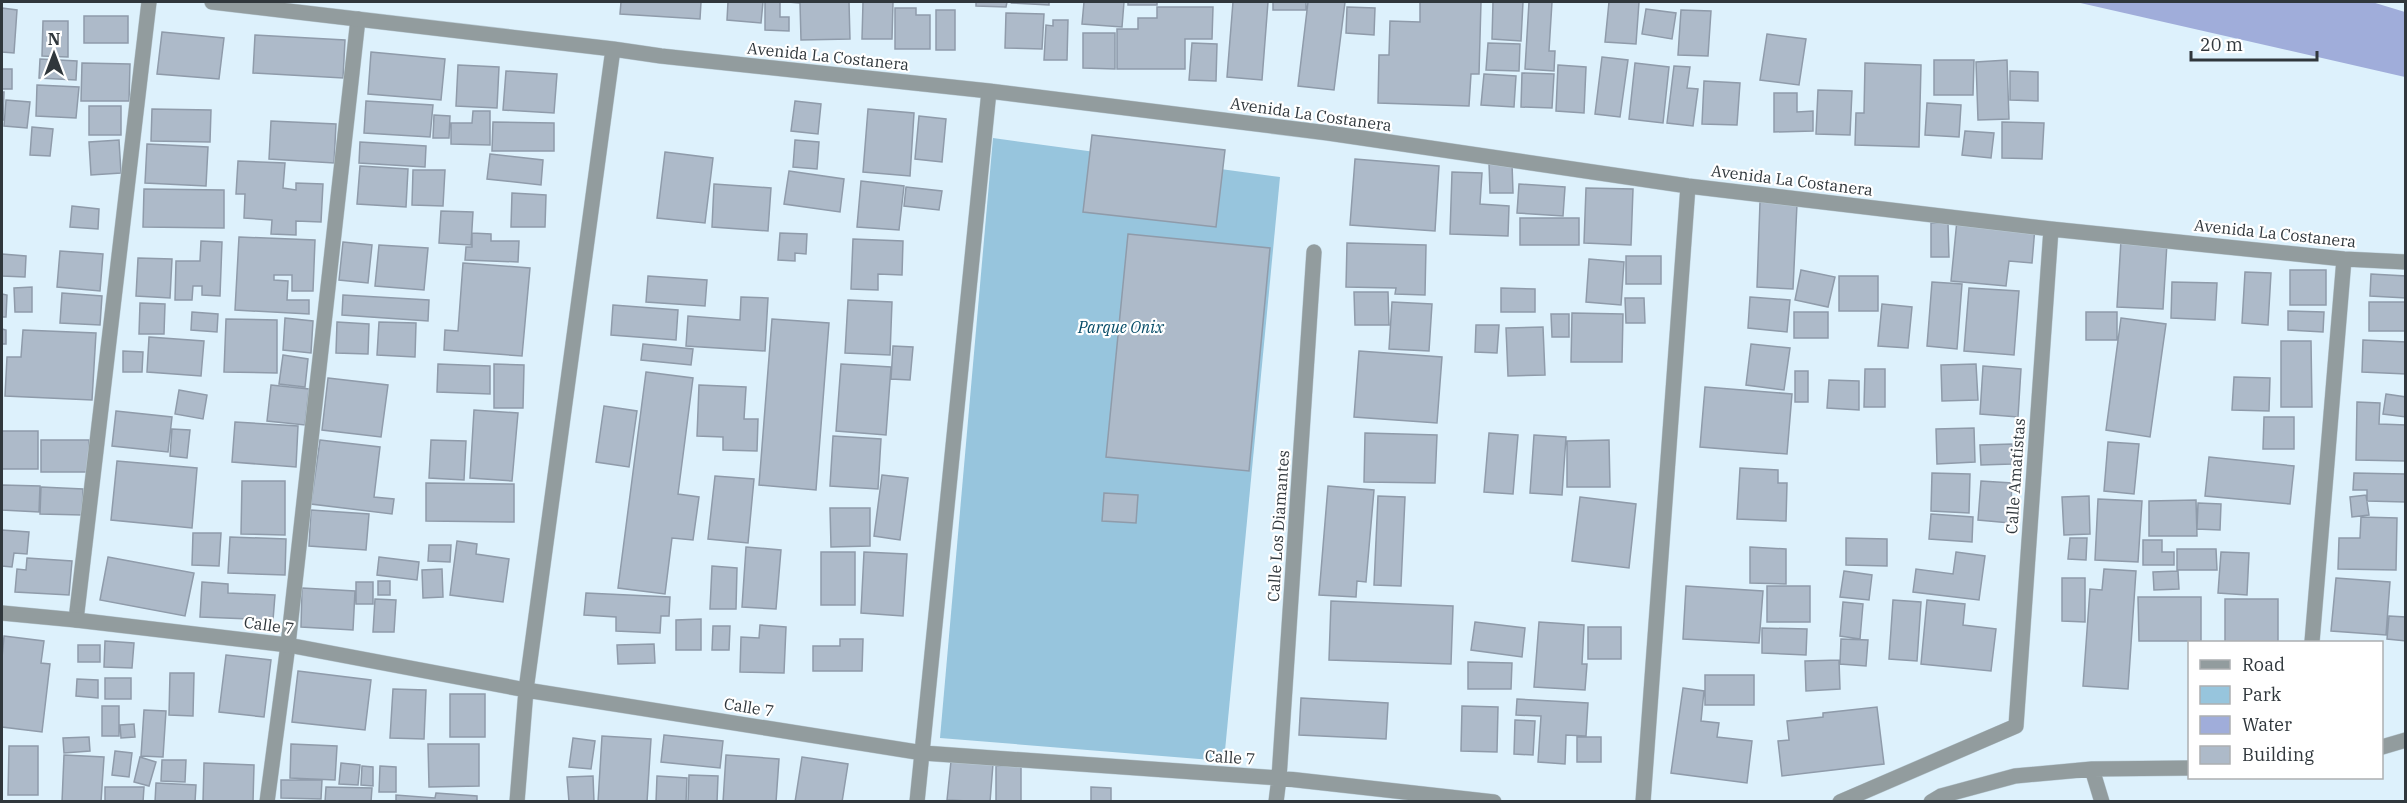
<svg xmlns="http://www.w3.org/2000/svg" width="2407" height="803" font-family="'IBM Plex Serif',serif">
<style>
.green{fill:#97c5dd}
.water{fill:#a0adda}
.building{fill:#adbac9;stroke:#8f9baa;stroke-width:1.5}
.lines{fill:none;stroke-linecap:round;stroke-linejoin:round}
.service-casing{stroke:#baccd6;stroke-width:16}
.minor-casing{stroke:#baccd6;stroke-width:16}
.service{stroke:#929c9e;stroke-width:15}
.minor{stroke:#929c9e;stroke-width:15}
.labels{text-anchor:middle;stroke-width:4.5;stroke-linejoin:round;paint-order:stroke}
.street-label{font-size:16px;fill:#30373c;stroke:#fff}
.park-label{font-size:16px;font-style:italic;fill:#054b67;stroke:#fff}
</style>
<rect width="100%" height="100%" fill="#ddf1fc"/>
<path class="green" d="M993,138L1280,177L1224,761L940,738Z"/>
<path class="water" d="M2076,2H2372L2405,12V77Z"/>
<path class="building" d="M621,2H701L700,19L620,14Z
M728,2H763L761,23L727,20Z
M765,2H780V17H789V31L765,30Z
M788,2H849L850,39L801,40L800,3Z
M863,2H893L892,39H862Z
M976,2H1007L1006,7L976,6Z
M1013,2H1049V5L1012,3Z
M1084,2H1124L1122,27L1082,24Z
M1128,2H1157V5H1128Z
M1233,2H1268L1262,80L1227,77Z
M1273,2H1306V10H1273Z
M1308,2H1345L1334,90L1298,86Z
M1420,2H1481L1479,74H1471L1469,106L1378,103L1379,55H1389L1390,21L1420,22Z
M1493,2H1523L1521,41L1492,39Z
M1529,2H1552L1549,51H1555L1554,71L1525,69Z
M1609,2H1639L1636,44L1605,42Z
M1157,7H1213L1212,39H1185V69H1117V29H1138V18H1157Z
M1347,7L1375,8L1374,35L1346,33Z
M2,8L17,10L14,53L2,52Z
M895,8H916V15H930V49H895Z
M1646,9L1676,13L1672,39L1642,34Z
M936,10H955V50H936Z
M1681,10L1711,11L1708,56L1678,55Z
M1006,13L1044,14L1042,49L1005,48Z
M84,16H128V43H84Z
M1053,20H1068L1067,60H1044L1046,25L1053,26Z
M43,21H68V57L42,56Z
M162,32L224,38L219,79L157,74Z
M1083,33H1115V69L1083,68Z
M1767,34L1806,39L1799,85L1760,80Z
M255,35L345,40L343,78L253,73Z
M1192,43L1217,44L1216,81L1189,80Z
M1488,43L1520,44L1519,71L1486,70Z
M371,52L445,59L441,100L368,94Z
M1602,57L1628,60L1620,117L1595,114Z
M40,59L77,61L76,80L39,78Z
M1934,60H1974L1973,95H1934Z
M2007,60L2009,119L1978,120L1976,62Z
M82,63L130,64L129,101H81Z
M1635,63L1669,67L1663,123L1629,119Z
M1865,63L1921,65L1919,147L1855,145L1856,113H1864Z
M458,65L499,67L497,108L456,106Z
M1558,65L1586,67L1584,113L1556,111Z
M1674,66L1690,67L1687,88L1698,89L1693,126L1667,123Z
M2,69H12V89H2Z
M506,71L557,74L554,113L503,110Z
M2010,71L2038,72V101L2010,100Z
M1522,73L1554,74L1552,108L1521,107Z
M1484,74L1516,76L1514,107L1481,105Z
M1704,81L1740,83L1737,125L1702,124Z
M37,85L79,87L76,118L36,116Z
M1818,90L1852,91L1850,135L1816,134Z
M2,92H4L3,120H2Z
M1774,93H1797V112L1813,111V131L1774,132Z
M6,100L30,102L27,128L4,126Z
M366,101L433,105L430,137L364,133Z
M795,101L821,104L818,134L791,131Z
M1927,103L1961,105L1959,137L1925,135Z
M89,106H121V135H89Z
M152,109L211,110L210,142L151,141Z
M868,109L914,113L910,176L863,172Z
M473,111H490V145L451,144V123H472Z
M434,115L450,116L449,138H433Z
M919,116L946,119L942,162L915,159Z
M271,121L336,124L334,163L269,159Z
M493,122L554,123V151H492Z
M2002,122L2044,123L2042,159L2002,158Z
M32,127L53,129L50,156L30,155Z
M1965,131L1994,133L1991,158L1962,155Z
M1092,135L1225,150L1216,227L1083,212Z
M119,140L121,173L91,175L89,142Z
M795,140L819,142L817,169L793,167Z
M360,142L426,146L425,167L359,163Z
M147,144L208,147L206,186L145,183Z
M665,152L713,158L705,223L657,218Z
M490,154L543,160L541,185L487,179Z
M1355,159L1439,166L1435,231L1350,225Z
M238,161L285,163L283,188L296,190V183L323,184L321,222L296,221V235L271,234L272,220L244,218L245,194H236Z
M1489,163H1512L1513,193H1490Z
M360,166L408,169L406,207L357,204Z
M413,170H445L443,206L412,205Z
M789,171L844,179L840,212L784,204Z
M1452,172L1482,173L1480,204L1509,206L1508,236L1450,234Z
M861,181L904,186L899,230L857,227Z
M714,184L771,188L768,231L712,227Z
M1519,184L1565,187L1563,216L1517,213Z
M906,187L942,191L939,210L904,206Z
M1586,188L1633,189L1631,245L1584,243Z
M144,189L224,190V228L143,227Z
M512,193L546,195L545,227H511Z
M1760,202L1797,204L1793,289L1757,287Z
M72,206L99,209L98,229L70,227Z
M441,211L473,212L471,245L439,243Z
M1520,218H1579V245H1520Z
M1957,220L2035,227L2032,263L2009,261L2006,286L1951,281Z
M1931,223H1948L1949,257H1931Z
M472,233L491,234V241H519L518,262L465,260L466,247H472Z
M780,233L807,234L806,254L795,253V261L778,260Z
M1128,234L1270,248L1249,471L1106,457Z
M239,237L315,240L313,291H292V275H274V280L288,281L287,300H309V314L235,310Z
M853,239L903,241L902,275L878,274V290L851,289Z
M2121,240L2167,243L2163,309L2117,307Z
M201,241L222,242L220,296L202,295V286H193L192,300H175L176,261H200Z
M343,242L372,245L368,283L339,280Z
M1347,243L1426,245L1425,295L1395,294L1396,288L1346,287Z
M379,245L428,248L424,290L375,286Z
M60,251L103,254L100,291L57,287Z
M2,254L26,256L25,277L2,276Z
M1626,256H1661V284H1626Z
M138,258L172,259L170,298L136,296Z
M1589,259L1624,262L1621,305L1586,302Z
M463,263L530,268L522,356L444,350L445,330L458,331Z
M1801,270L1835,277L1828,307L1795,300Z
M2290,270H2326V305H2290Z
M2245,272L2271,273L2268,325L2242,323Z
M2371,274L2406,276V298L2370,296Z
M648,276L707,280L705,306L646,302Z
M1839,276H1878V311H1839Z
M1932,282L1962,284L1957,349L1927,346Z
M2172,282L2217,283L2215,320L2171,318Z
M32,287V312H15L14,288Z
M1501,288L1535,289V312H1501Z
M1969,288L2019,291L2014,355L1964,351Z
M1354,292H1388L1389,325H1355Z
M62,293L102,296L100,325L60,323Z
M2,294L7,295L6,317H2Z
M343,295L429,300L428,321L342,315Z
M741,297L768,298L765,351L686,346L688,316L740,320Z
M1750,297L1790,300L1787,332L1748,328Z
M1625,298H1644L1645,323H1626Z
M848,300L892,302L890,355L845,353Z
M1392,302L1432,304L1429,351L1389,349Z
M2369,302H2406V331H2369Z
M140,303L165,304L164,334H139Z
M1882,304L1912,307L1908,348L1878,346Z
M613,305L678,310L676,340L611,335Z
M2288,311L2324,312L2323,332L2288,330Z
M192,312L218,314L217,332L191,330Z
M1794,312H1828V338H1794Z
M2086,312H2117V340H2086Z
M1572,313L1623,314L1622,362H1571Z
M1551,314H1569V337H1552Z
M285,318L313,321L311,353L283,350Z
M2121,318L2166,324L2150,437L2106,430Z
M226,319L277,320V373L224,372Z
M772,319L829,323L816,490L759,485Z
M337,322L369,324L368,354L336,353Z
M379,322L416,323L415,357L377,355Z
M1476,325H1499L1497,353L1475,352Z
M1543,327L1545,375L1508,376L1506,328Z
M2,329L6,330V344H2Z
M23,330L96,333L92,400L5,396L7,357H21Z
M149,337L204,341L201,376L147,372Z
M2363,340L2406,342V374L2362,372Z
M2281,341H2311L2312,407H2281Z
M643,344L693,349L691,365L641,360Z
M1751,344L1790,348L1784,390L1746,385Z
M893,346L913,347L910,380L891,379Z
M123,351L143,352L142,372H123Z
M1359,351L1442,357L1437,423L1354,417Z
M283,355L308,359L305,387L279,384Z
M438,364L490,366V394L437,392Z
M494,364L524,365L523,408H494Z
M841,364L891,367L886,435L836,431Z
M1976,364L1978,400L1942,401L1941,365Z
M1983,366L2021,369L2018,417L1980,414Z
M1865,369H1885V407H1864Z
M1795,371H1808V402H1795Z
M646,372L693,378L678,494L699,497L693,540L672,538L665,594L618,588Z
M2234,377L2270,378L2269,411L2232,410Z
M328,378L388,385L381,437L322,430Z
M1829,380L1859,381V410L1827,408Z
M271,385L309,389L305,425L267,421Z
M699,385L746,387L744,419H758L757,451L723,450V437L697,436Z
M1705,387L1792,394L1787,454L1700,447Z
M179,390L207,395L203,419L175,414Z
M2386,394L2406,397V417L2383,414Z
M2357,402L2380,403L2379,424L2406,425V461L2356,460Z
M604,406L637,411L629,467L596,462Z
M474,410L518,413L512,481L470,478Z
M116,411L172,417L168,452L112,446Z
M2264,417H2294V449H2263Z
M235,422L298,426L296,467L232,462Z
M1974,428L1975,462L1937,464L1936,429Z
M172,429L190,430L187,458L170,456Z
M2,431H38V469H2Z
M1365,433L1437,435L1435,483L1364,482Z
M1489,433L1518,435L1513,494L1484,492Z
M1534,435L1566,437L1562,495L1530,493Z
M833,436L881,439L878,489L830,486Z
M41,440H89V472H41Z
M320,440L380,447L374,497L394,499L392,514L311,504Z
M431,440L466,441L464,480L429,478Z
M1609,440L1610,487H1567V441Z
M2108,442L2139,444L2134,494L2104,491Z
M2012,444V464L1981,465L1980,445Z
M2209,457L2294,466L2290,504L2205,496Z
M117,461L197,468L192,528L111,520Z
M1740,468L1778,470V483H1787L1786,521L1737,519Z
M1932,473L1970,474L1969,513L1931,511Z
M2354,473L2405,474V502L2367,501V490H2353Z
M882,475L908,478L900,540L874,536Z
M715,476L754,479L748,543L708,539Z
M242,481H285V535L241,534Z
M1981,481L2012,483L2010,523L1978,520Z
M426,483L514,484V522L426,521Z
M2,485L40,486L39,512L2,510Z
M1328,486L1374,490L1366,582L1357,581L1356,597L1319,595Z
M41,487L83,489L82,515L40,514Z
M1104,493L1138,495L1136,523L1102,521Z
M2366,495L2369,515L2352,517L2350,497Z
M1378,496L1405,497L1401,586L1374,585Z
M2089,496L2090,534L2064,535L2062,497Z
M1580,497L1636,504L1629,568L1572,561Z
M2098,499L2142,501L2138,562L2095,560Z
M2196,500L2197,536H2149V501Z
M2198,503L2221,504L2220,530L2197,529Z
M830,508H870V546L831,547Z
M311,510L369,514L366,550L309,546Z
M1931,514L1973,517L1972,542L1929,539Z
M2361,517L2397,518L2396,570L2338,569L2339,538H2360Z
M2,530L29,532L27,554L14,553L12,567L2,566Z
M193,533H221L219,566L192,565Z
M230,537L286,539L285,575L228,573Z
M1846,538L1887,539V566L1846,565Z
M2070,538H2087L2086,560L2068,559Z
M2143,540H2162V552H2174V565H2143Z
M457,541L477,544L476,554L509,559L503,602L450,595Z
M429,545H451L450,562L428,561Z
M746,547L781,550L776,609L742,607Z
M1750,547L1786,549V584L1750,583Z
M2177,549H2216L2217,570H2177Z
M821,552H855V605H821Z
M864,552L907,554L903,616L861,613Z
M1956,552L1985,556L1979,600L1913,592L1916,569L1953,574Z
M2221,552L2249,553L2247,595L2218,593Z
M108,557L194,573L185,616L100,600Z
M379,557L419,562L417,580L377,575Z
M27,558L72,561L69,595L15,592L17,569L26,570Z
M712,566L737,568L736,609H710Z
M442,569L443,597L423,598L422,570Z
M2104,569L2136,571L2128,689L2083,686L2090,589L2102,590Z
M1844,571L1872,575L1869,600L1840,597Z
M2178,571L2179,589L2154,590L2153,572Z
M2062,578H2085V622L2062,621Z
M2336,578L2390,582L2386,635L2331,631Z
M378,581H390V595H378Z
M202,582L228,584V593L275,595L273,620L200,617Z
M356,582H373V604H356Z
M1686,586L1763,591L1759,643L1683,639Z
M1767,586H1810V622H1767Z
M302,588L355,591L353,630L301,627Z
M586,593L670,597L669,616H661L660,633L616,631V617L584,615Z
M2138,597H2201V641H2139Z
M375,599L396,600L394,632H373Z
M2225,599H2278V642H2225Z
M1893,600L1921,602L1917,661L1889,659Z
M1927,600L1965,604L1963,625L1996,629L1991,671L1921,664Z
M1331,601L1453,606L1451,664L1329,660Z
M1843,602L1863,604L1860,639L1840,636Z
M2389,616L2406,617V641L2387,639Z
M701,619V650H676V620Z
M1475,622L1525,628L1522,657L1471,650Z
M1539,622L1584,625L1582,664H1587L1585,690L1534,687Z
M760,625L786,627L784,673L740,672L741,637L759,638Z
M713,626H730L729,650H712Z
M1588,627H1621V659H1588Z
M1762,628L1807,629L1806,655L1762,653Z
M4,636L44,641L41,663L50,664L42,732L2,727V658Z
M840,639H863L862,671H813V646H840Z
M1841,639L1868,640L1866,666L1840,664Z
M105,641L134,643L132,668L104,667Z
M654,644L655,663L618,664L617,645Z
M78,645H100V662H78Z
M226,655L271,660L264,717L219,712Z
M1839,660L1840,689L1806,691L1805,661Z
M1468,662L1512,663L1511,689H1468Z
M298,671L371,680L365,730L292,722Z
M170,673H194L193,716L169,715Z
M1705,675H1754V705H1705Z
M105,678H131V699H105Z
M77,679L98,680V698L76,696Z
M1683,688L1704,691L1701,721L1719,723L1717,737L1752,741L1747,783L1671,773Z
M393,689L426,690L424,739L390,738Z
M450,694H485V737H450Z
M1301,698L1388,703L1386,739L1299,735Z
M1517,699L1588,703L1586,736L1566,735L1565,764L1538,762L1541,716L1516,715Z
M102,706H119V736H102Z
M1462,706L1498,707L1497,752L1461,751Z
M1877,707L1884,764L1782,776L1778,741L1789,740L1787,721L1823,717V713Z
M144,710L166,711L163,757L141,756Z
M1515,720L1535,721L1533,755L1514,754Z
M134,724L135,737L121,738L120,725Z
M664,735L723,741L720,768L661,762Z
M602,736L651,739L647,802H598Z
M89,737L90,751L64,753L63,738Z
M1577,737H1601V762H1577Z
M573,738L595,741L591,769L569,767Z
M291,744L337,746L335,780L290,778Z
M428,744H479V786L429,787Z
M9,746H38V795H8Z
M115,751L132,753L129,777L112,775Z
M64,755L104,757L101,802H62Z
M726,755L779,759L776,802H723Z
M140,757L156,762L149,786L134,782Z
M802,757L848,764L842,802H795Z
M162,760H186L185,782L161,781Z
M951,761L993,764L990,802L947,800Z
M204,763L254,765L253,802H203Z
M341,763L360,765L358,785L339,784Z
M362,766L373,767V786L361,785Z
M380,766L396,767V792H379Z
M996,766H1021V802H996Z
M689,775L718,776L717,802H688Z
M593,776L594,802H569L567,777Z
M657,776L687,778L686,802H656Z
M281,780H322L321,799L281,798Z
M156,783L196,785L195,802H155Z
M105,787H144L143,802H105Z
M326,787L372,788L371,802H325Z
M1091,787L1111,788V802H1091Z
M436,793L477,796V802H396V795L435,798Z"/>
<g class="lines">
<defs>
<path id="service" d="M76,620L149,2
M267,802L288,645L358,19"/>
<path id="minor" d="M212,2L613,49L661,56L989,91L1328,133L1688,186L2051,229L2344,259L2406,262
M2,613L76,620L288,645L526,690L923,753L1279,778L1494,802
M2312,642L2344,259
M2382,747L2406,740
M2092,769L2102,802
M517,802L526,690L613,49
M917,802L989,91
M1276,802L1279,778L1314,252
M1643,802L1688,186
M1840,802L2016,726L2051,229
M1931,802L1941,796L2015,776L2092,769L2190,768"/>
</defs>
<use href="#service" class="service-casing"/>
<use href="#minor" class="minor-casing"/>
<use href="#service" class="service"/>
<use href="#minor" class="minor"/>
</g>
<g class="labels">
<g class="street-label">
<text transform="translate(828 56) rotate(6)" y="6">Avenida La Costanera</text>
<text transform="translate(1311 114) rotate(8)" y="6">Avenida La Costanera</text>
<text transform="translate(1792 180) rotate(7)" y="6">Avenida La Costanera</text>
<text transform="translate(2275 233) rotate(6)" y="6">Avenida La Costanera</text>
<text transform="translate(2015 476) rotate(-86)" y="6">Calle Amatistas</text>
<text transform="translate(1278 526) rotate(-86)" y="6">Calle Los Diamantes</text>
<text transform="translate(269 625) rotate(8)" y="6">Calle 7</text>
<text transform="translate(749 707) rotate(9)" y="6">Calle 7</text>
<text transform="translate(1230 757) rotate(4)" y="6">Calle 7</text>
</g>
<g class="park-label">
<text x="1121" y="333">Parque Onix</text>
</g>
</g>
<rect width="2407" height="803" fill="none" stroke="#30373c" stroke-width="6"/>
<rect x="2188" y="641" width="195" height="138" fill="#ffffff" stroke="#acafb1" stroke-width="1.5"/>
<rect x="2200" y="660" width="30" height="9" fill="#929c9e" stroke="#acafb1" stroke-width="1.5"/>
<text x="2242" y="671" font-size="18" fill="#30373c">Road</text>
<rect x="2200" y="686" width="30" height="18" fill="#97c5dd" stroke="#acafb1" stroke-width="1.5"/>
<text x="2242" y="701" font-size="18" fill="#30373c">Park</text>
<rect x="2200" y="716" width="30" height="18" fill="#a0adda" stroke="#acafb1" stroke-width="1.5"/>
<text x="2242" y="731" font-size="18" fill="#30373c">Water</text>
<rect x="2200" y="746" width="30" height="18" fill="#adbac9" stroke="#acafb1" stroke-width="1.5"/>
<text x="2242" y="761" font-size="18" fill="#30373c">Building</text>
<g transform="translate(54 54)" stroke="#ffffff" stroke-width="4.5" paint-order="stroke">
<path d="M0-4.5L10 22L0 15L-10 22Z" fill="#30373c"/>
<text y="-9" font-size="16" font-weight="bold" text-anchor="middle" fill="#30373c">N</text>
</g>
<path d="M2191 51v9h126v-9" fill="none" stroke="#30373c" stroke-width="3"/>
<text x="2200" y="51" font-size="18" fill="#30373c" stroke="#ffffff" stroke-width="4.5" paint-order="stroke">20 m</text>
</svg>
